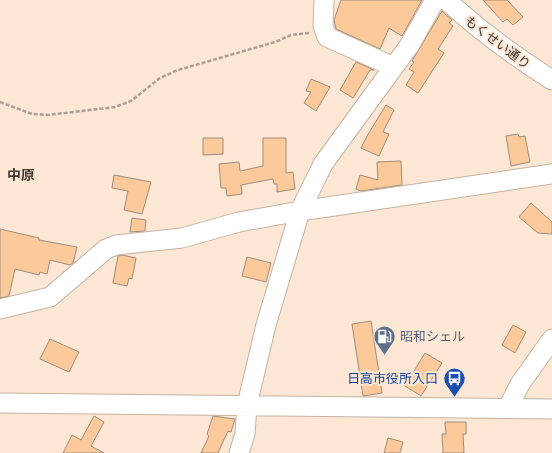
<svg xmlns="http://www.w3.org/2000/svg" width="552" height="453" font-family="'Archivo Narrow','Noto Sans JP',sans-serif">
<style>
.building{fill:#fcc99b;stroke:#9f8c7c}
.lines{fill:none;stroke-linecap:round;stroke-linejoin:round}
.minor-casing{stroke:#c6b2a1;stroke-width:21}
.path{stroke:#af9f91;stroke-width:2.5;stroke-dasharray:4 2;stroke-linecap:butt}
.minor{stroke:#fff;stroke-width:19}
.labels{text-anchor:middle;stroke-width:4;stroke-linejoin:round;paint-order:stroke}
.street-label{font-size:13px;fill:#403831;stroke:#fce7d5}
.service-label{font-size:13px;fill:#4e5e75;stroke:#fce7d5;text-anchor:start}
.transit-label{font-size:13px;fill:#164399;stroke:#fce7d5;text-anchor:end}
.neighbourhood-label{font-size:14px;font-weight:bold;fill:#403831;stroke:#fce7d5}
</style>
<rect width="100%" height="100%" fill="#fce7d5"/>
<path class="building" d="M341,0H422L402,36L389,28L380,49L336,29L334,20Z
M483,0H507L523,17L513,25L507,19L503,22Z
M442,11L452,20L449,23L453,26L438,49L444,53L418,93L406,85L414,72L409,69L414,62L412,61Z
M356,62L374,70H370L353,98L340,90Z
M311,79L330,87L316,111L304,103L311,92L306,91Z
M386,105L394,110L383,132L389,134L379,156L361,148L367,136Z
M518,134L519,137L525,136L530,162L511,166L506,136Z
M203,138H223V154L203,155Z
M263,138H286V173L293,172L295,189L277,192V184H274L273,179L241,185L242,194L227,196L226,188H221L219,164L239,162L240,171L263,166Z
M401,161L402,185L361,191L356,189L360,175L378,180L377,162Z
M114,175L151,182L142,214L124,210L128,191L112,188Z
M531,203L552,222V234L538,233L519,217Z
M132,218L146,220L145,231L130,232Z
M0,229L39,238V240L77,247L73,263L70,265L50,260L47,274L40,272L39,275L15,269L9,296L0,298Z
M122,255L136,258L132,279L129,278L127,286L113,283L118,256Z
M247,257L271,263L266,282L242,276Z
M371,321L382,393L363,396L352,324Z
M513,325L526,332L515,353L502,345Z
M50,339L79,352L69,372L40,359Z
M425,353L442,363L421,396L405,386Z
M94,416L104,422L91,446L104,453H63L72,435L81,440Z
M213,416L235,419L231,432L228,431L218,453H201L209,436L207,434Z
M445,422H466V434H463L464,453H443L442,434H446Z
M388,438L403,442L400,453H384Z"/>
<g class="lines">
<defs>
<path id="minor" d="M324,0L323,26L327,37L394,67
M446,0C479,30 514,56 552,80
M0,309L50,297L106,249L116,245L182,238L239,222L300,211L552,174
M0,403L552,409
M508,408L520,384L552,339
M239,453L245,434L247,405L266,325L300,211L323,164L409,46L435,0"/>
</defs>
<use href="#minor" class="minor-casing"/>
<path class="path" d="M0,102L32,114L48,115L115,107L131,101L160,78L178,70L275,42L291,35L309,33"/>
<use href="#minor" class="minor"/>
</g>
<defs>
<symbol id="fuel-pin" viewBox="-11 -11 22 30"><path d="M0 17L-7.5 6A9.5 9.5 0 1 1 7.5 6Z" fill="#5c6f8a" stroke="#fce7d5"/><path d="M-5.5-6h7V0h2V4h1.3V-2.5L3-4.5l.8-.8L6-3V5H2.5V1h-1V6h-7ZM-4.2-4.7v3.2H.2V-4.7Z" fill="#fff"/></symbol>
<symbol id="bus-pin" viewBox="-11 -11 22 30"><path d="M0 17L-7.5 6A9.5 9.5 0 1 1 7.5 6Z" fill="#1a4fb4" stroke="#fce7d5"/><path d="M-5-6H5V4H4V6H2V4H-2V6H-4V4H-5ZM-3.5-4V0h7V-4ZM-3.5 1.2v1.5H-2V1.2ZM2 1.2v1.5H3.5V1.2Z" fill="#fff"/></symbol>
</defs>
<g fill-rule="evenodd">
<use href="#fuel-pin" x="372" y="324" width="25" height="34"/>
<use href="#bus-pin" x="442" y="366" width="25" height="34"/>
</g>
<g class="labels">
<g class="street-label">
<text transform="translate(498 42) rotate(37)" y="5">もくせい通り</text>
</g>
<g class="service-label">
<text x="400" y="341">昭和シェル</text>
</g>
<g class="transit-label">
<text x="438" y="383">日高市役所入口</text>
</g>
<g class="neighbourhood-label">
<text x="21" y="180">中原</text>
</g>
</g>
</svg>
